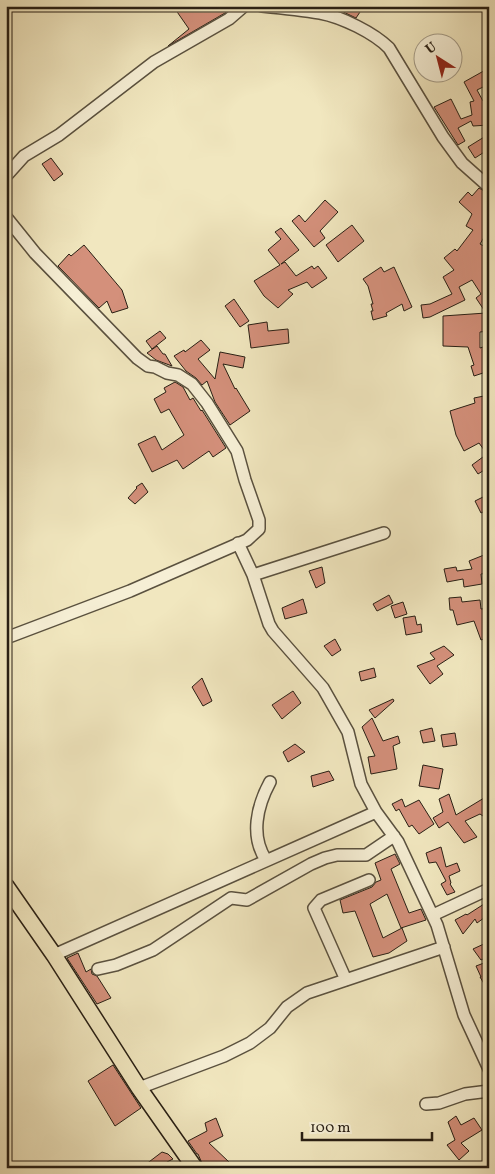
<svg xmlns="http://www.w3.org/2000/svg" width="495" height="1174" font-family="Vollkorn,serif">
<style>
.building{fill:#d4907b;stroke:#281f14}
.lines{fill:none;stroke-linecap:round;stroke-linejoin:round}
.minor-casing{stroke:#5a513f;stroke-width:14}
.major-casing{stroke:#281f14;stroke-width:18}
.minor{stroke:#f6efd5;stroke-width:11}
.major{stroke:#f1e7bf;stroke-width:15}
</style>
<rect width="100%" height="100%" fill="#f1e7bf"/>
<filter id="stains"><feTurbulence type="fractalNoise" baseFrequency=".004" numOctaves="4"/><feColorMatrix values="0 0 0 0 .2 0 0 0 0 .09 0 0 0 0 .02 0 0 0 .5 -.17"/></filter>
<radialGradient id="worn" r=".72"><stop offset=".6" stop-color="#630" stop-opacity="0"/><stop offset="1" stop-color="#630" stop-opacity=".3"/></radialGradient>
<path class="building" d="M173,6H232L225,13L168,46L189,29Z
M331,6H364L356,18Z
M489,68V84L477,90L483,101L489,99V125L473,126L471,121L458,128L465,141L458,145L434,107L451,99L461,119L472,115L470,102L474,101L464,82Z
M489,134V149L475,158L468,147Z
M51,158L63,174L54,181L42,164Z
M479,188L489,194V229L480,244L489,249V331L480,332V348L489,345V371L474,376L471,366L474,365L468,347L443,346V316L486,313L476,298L481,294L472,280L459,287L465,300L430,317L423,318L421,305L430,304L452,294L443,277L454,270L444,258L455,249L457,251L473,230L466,226L472,214L459,202L468,192L472,196Z
M325,200L338,212L320,231L325,238L314,247L292,221L299,215L305,222Z
M352,225L364,241L338,262L326,245Z
M281,228L299,250L281,264L285,262L296,276L312,266L314,269L318,266L327,278L312,288L307,282L288,290L293,294L278,308L264,296L254,281L280,265L268,250L281,239L275,232Z
M84,245L122,290L128,308L112,313L107,301L99,308L58,266L69,254L71,256Z
M381,267L384,272L394,267L412,307L404,311L402,304L386,313L387,316L373,320L371,311H373L371,304H373L368,286L363,279Z
M234,299L249,321L240,327L225,306Z
M267,322L268,331L288,329L289,343L251,348L248,325Z
M160,331L166,338L152,349L146,341Z
M201,340L210,350L198,359L215,379L220,352L245,357L243,368L223,364L235,389L236,388L250,411L230,425L215,402L207,381L202,385L196,378L186,371L174,356L184,350L185,352Z
M157,346L163,354H165L172,366L156,360L147,353Z
M175,382L183,387L190,400L193,398L201,411L202,410L226,448L213,457L209,451L183,469L177,460L152,472L138,444L155,436L162,450L184,435L169,409L161,413L154,399L166,392L164,388Z
M489,395V467L478,474L472,465L487,454L479,443L464,451L456,435L450,411L475,403L474,398Z
M142,483L148,492L135,504L128,498L137,488L136,487Z
M489,494V509L481,513L475,501Z
M489,553V573L481,574L482,584L464,587L463,579L447,582L444,569L456,567L457,571L472,569L469,561Z
M322,567L325,583L316,588L309,571Z
M389,595L393,603L377,611L373,604Z
M461,597L462,602L480,600L481,609L489,608V637L481,640L474,621L457,625L453,610H450L449,598Z
M303,599L307,613L285,619L282,608Z
M403,602L407,614L395,618L391,606Z
M415,616L417,625L421,624L422,632L406,635L403,618Z
M335,639L341,650L332,656L324,646Z
M444,646L454,655L437,666L443,674L430,684L417,666L435,659L430,653Z
M374,668L376,677L361,681L359,672Z
M202,678L212,701L203,706L192,687Z
M293,691L301,703L282,719L272,705Z
M393,699L394,701L375,718L369,710Z
M372,718L383,741L398,736L400,743L393,746L397,769L371,774L368,757L375,756L362,727Z
M432,728L435,741L423,743L420,731Z
M455,733L457,745L443,747L441,735Z
M295,744L305,752L288,762L283,752Z
M423,765L443,769L439,789L419,786Z
M329,771L334,780L313,787L311,776Z
M449,794L456,815L484,798L489,806V820L480,814L465,821L477,837L464,843L448,822L439,828L433,818L443,812L439,799Z
M402,799L405,807L419,800L434,824L419,834L412,825L409,827L399,809L396,811L392,804Z
M441,847L446,867L457,863L460,871L449,876L451,883L450,884L455,892L447,895L441,884L446,881L436,862L429,863L426,853Z
M395,854L400,864L391,869L409,913L421,909L426,920L401,928L387,894L370,904L383,938L402,928L407,941L389,953L373,957L355,911L343,913L340,900L372,887L376,882L381,880L375,863Z
M484,904L488,915L477,923L475,919L463,934L455,920L466,914L467,915Z
M486,943L489,948V956L481,960L473,949Z
M78,953L86,972L91,969L92,974L97,976L111,998L97,1004L67,958Z
M484,963L489,972V992L480,977H481L476,966Z
M113,1065L141,1108L115,1126L88,1081Z
M456,1116L461,1125L474,1118L482,1130L461,1143L469,1151L459,1160L447,1145L455,1140L448,1122Z
M216,1118L223,1136L209,1143L229,1162L221,1168H204L198,1154H197L188,1141L207,1131L205,1123Z
M162,1152L168,1154L173,1159L167,1162L171,1168H141Z"/>
<g class="lines">
<defs>
<path id="minor" d="M262,6C282,8 301,10 320,13C342,17 374,33 389,48L443,137L462,163L489,187
M6,176L24,156L59,135L154,62L229,19L244,6
M6,217L35,253L137,358L148,366L155,367L167,373L178,375L192,384L207,403L237,451L245,480L259,520V529L247,540L130,591L6,638
M238,543L253,575L269,624L273,631L323,688L348,732L361,784L376,812L398,842L437,925L464,1015L489,1069
M253,575L384,533
M266,860C250,836 257,806 270,782
M433,915L489,889
M54,955L376,812
M98,969L116,965L153,950L231,898L247,900L311,864L325,858L337,855H366L394,836
M346,980L314,908L321,900L369,880
M139,1088L224,1056L250,1043L270,1028L287,1007L307,993L444,947
M426,1104L439,1103L465,1094L489,1091"/>
<path id="major" d="M6,886L54,955L139,1088L195,1168"/>
</defs>
<use href="#minor" class="minor-casing"/>
<use href="#major" class="major-casing"/>
<use href="#minor" class="minor"/>
<use href="#major" class="major"/>
</g>
<rect width="495" height="1174" fill="none" stroke="#f1e7bf" stroke-width="25"/>
<rect x="8" y="8" width="480" height="1159" fill="none" stroke="#281f14" stroke-width="2.5"/>
<rect x="12" y="12" width="470" height="1149" fill="none" stroke="#281f14"/>
<g transform="translate(438 58) rotate(324)"><circle r="24" fill="#f6efd5" stroke="#a49c88"/>
<path d="M0-4L9 19L0 12L-9 19Z" fill="#8f2418"/>
<text y="-8" font-size="14" font-weight="bold" text-anchor="middle" fill="#281f14">U</text>
</g>
<path d="M302 1132v8h130v-8" fill="none" stroke="#281f14" stroke-width="2.5"/>
<text x="310" y="1132" font-size="15" fill="#281f14" stroke="#f6efd5" stroke-width="4" paint-order="stroke">100 m</text>
<rect width="100%" height="100%" filter="url(#stains)"/>
<rect width="100%" height="100%" fill="url(#worn)"/>
</svg>
